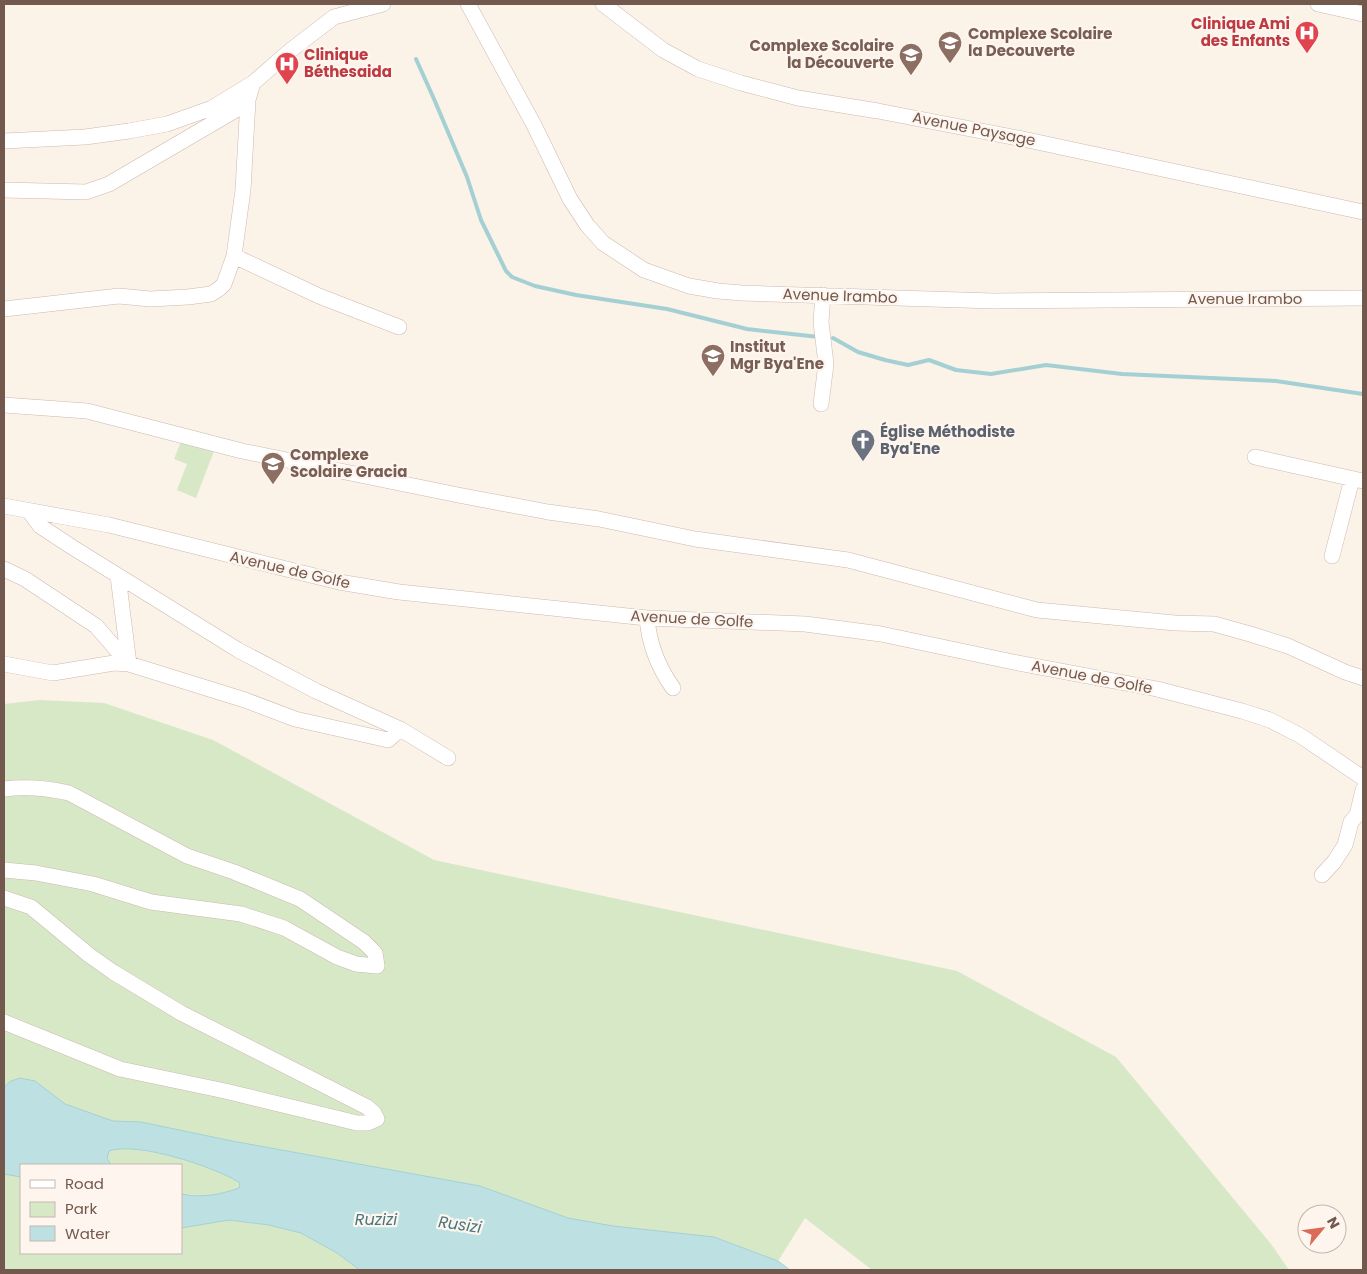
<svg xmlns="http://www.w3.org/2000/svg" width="1367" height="1274" font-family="Poppins,sans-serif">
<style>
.green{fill:#d7e8c7}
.water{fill:#bde0e3;stroke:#a4d0d4}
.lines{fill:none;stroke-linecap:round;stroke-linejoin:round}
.stream{stroke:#a4d0d4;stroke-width:4}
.minor-casing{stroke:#ccb9ae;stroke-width:16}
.minor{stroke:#fff;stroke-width:15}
.labels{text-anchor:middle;stroke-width:4.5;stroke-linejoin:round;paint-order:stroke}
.health-label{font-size:15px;font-weight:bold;fill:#be3a42;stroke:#fef6ee;text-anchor:end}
.education-label{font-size:15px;font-weight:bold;fill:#785e54;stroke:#fef6ee;text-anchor:start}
.street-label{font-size:15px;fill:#73584e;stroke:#fef6ee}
.worship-label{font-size:15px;font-weight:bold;fill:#5b616d;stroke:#fef6ee;text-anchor:start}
.water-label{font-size:16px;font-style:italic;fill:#46787e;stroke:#fef6ee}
</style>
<rect width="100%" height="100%" fill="#fbf2e8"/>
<path class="green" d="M182,439L214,451L196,498L177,490L187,464L174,459Z
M40,700L104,703L213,740L434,860L957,971L1116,1057L1271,1244L1289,1270H872L805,1218L778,1261L714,1237L613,1226L568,1218L480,1186L232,1141L141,1122L113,1121L65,1104L35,1081H11L4,1087V704Z
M118,1148C159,1151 204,1161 240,1183V1188L212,1196L181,1194V1165H111L107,1158L109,1151Z
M4,1174L21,1177V1253H181V1228L229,1220L269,1225L301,1233L337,1253L360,1270H4Z"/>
<path class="water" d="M20,1078L35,1081L65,1104L113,1121L141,1122L232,1141L480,1186L568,1218L613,1226L714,1237L778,1261L790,1270H360L337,1253L301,1233L269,1225L229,1220L181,1228V1194C203,1198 219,1195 239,1188L240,1183C216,1167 136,1141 109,1151L107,1158L111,1165H21V1177L4,1174V1087L11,1081Z"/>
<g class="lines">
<path class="stream" d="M416,59L434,99L467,177L481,220L506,271L512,277L535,286L576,295L667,309L747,329L819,337
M833,338L858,352L885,360L908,365L929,360L956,370L991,374L1046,365L1122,374L1276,381L1363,394"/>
<defs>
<path id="minor" d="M468,4L534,125L570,199L587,225L603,243L644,270L689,286L718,291L742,293L994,301L1363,298
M603,4L663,50L698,69L741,83L798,98L878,111L1023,139L1363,212
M1318,4L1363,14
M4,141L85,137L129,131L167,124L212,108L253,83L291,50L334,17L383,4
M4,190L86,192L109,184L239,108L248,100
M234,256L319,296L399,327
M4,309L119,296L150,299L188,297L211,294L219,289L224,284L234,256L243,190L248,100L253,83
M821,404L826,364L821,322L823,295
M4,405L87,411L242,451L458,495L548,512L599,519L695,539L848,560L1037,610L1175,623L1214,624L1250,634L1288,646L1345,672L1363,678
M1255,457L1363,481
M4,506L109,525L339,582L399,592L647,618L805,624L881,634L1013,662L1157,689L1242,711L1270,720L1301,736L1363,778
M29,511L40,526L72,547L238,650L316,691L400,729L448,758
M1332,556L1352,479
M4,569L25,579L96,626L129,664
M118,576L129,664
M647,618C649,643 658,667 673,688
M4,664L53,673L114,663L129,664L245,700L295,719L388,740L400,729
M4,789C27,786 47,788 69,793L187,856L234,872L300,899L364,942L375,953L377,966L356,964L337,957L284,928L241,914L151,902L93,884L36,873L4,870
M1322,875L1334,862L1345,845L1351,822L1357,815L1363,790
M4,898L31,907L89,955L113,972L181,1013L367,1107L374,1113L377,1119L368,1123H357L225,1091L120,1069L4,1022"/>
</defs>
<use href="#minor" class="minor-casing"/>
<use href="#minor" class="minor"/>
</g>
<defs>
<symbol id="hospital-pin" viewBox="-11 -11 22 30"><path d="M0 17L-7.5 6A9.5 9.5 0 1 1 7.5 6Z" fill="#e0444e" stroke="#fef6ee"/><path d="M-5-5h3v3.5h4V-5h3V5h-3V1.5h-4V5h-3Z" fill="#fff"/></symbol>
<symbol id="school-pin" viewBox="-11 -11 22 30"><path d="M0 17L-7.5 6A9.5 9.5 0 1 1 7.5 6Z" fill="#8d6e63" stroke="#fef6ee"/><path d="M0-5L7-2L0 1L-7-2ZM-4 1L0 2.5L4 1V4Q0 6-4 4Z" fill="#fff"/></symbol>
<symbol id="church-pin" viewBox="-11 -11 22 30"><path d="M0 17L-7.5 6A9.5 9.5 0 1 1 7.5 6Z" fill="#6b7280" stroke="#fef6ee"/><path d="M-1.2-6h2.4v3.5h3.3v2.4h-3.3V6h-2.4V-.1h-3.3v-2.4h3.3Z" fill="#fff"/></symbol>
</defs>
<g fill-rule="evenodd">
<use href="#hospital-pin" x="1293" y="19" width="28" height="38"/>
<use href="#school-pin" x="936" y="29" width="28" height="38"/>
<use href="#school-pin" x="897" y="41" width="28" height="38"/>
<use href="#hospital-pin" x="273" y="50" width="28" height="38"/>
<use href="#school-pin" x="699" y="342" width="28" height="38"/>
<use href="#church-pin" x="849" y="427" width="28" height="38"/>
<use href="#school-pin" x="259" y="450" width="28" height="38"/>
</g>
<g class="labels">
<g class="health-label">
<text x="1290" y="29">Clinique Ami<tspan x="1290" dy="17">des Enfants</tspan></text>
<text x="304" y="60" text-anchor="start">Clinique<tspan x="304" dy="17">Béthesaida</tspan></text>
</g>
<g class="education-label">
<text x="968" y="39">Complexe Scolaire<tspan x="968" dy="17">la Decouverte</tspan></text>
<text x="894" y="51" text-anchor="end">Complexe Scolaire<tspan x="894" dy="17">la Découverte</tspan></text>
<text x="730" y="352">Institut<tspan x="730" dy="17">Mgr Bya'Ene</tspan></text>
<text x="290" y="460">Complexe<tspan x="290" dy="17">Scolaire Gracia</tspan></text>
</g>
<g class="street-label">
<text transform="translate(974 129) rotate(11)" y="5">Avenue Paysage</text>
<text transform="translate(840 296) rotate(2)" y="5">Avenue Irambo</text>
<text x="1245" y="304">Avenue Irambo</text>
<text transform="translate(290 570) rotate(13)" y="5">Avenue de Golfe</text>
<text transform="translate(692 619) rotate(3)" y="5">Avenue de Golfe</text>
<text transform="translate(1092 677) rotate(11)" y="5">Avenue de Golfe</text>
</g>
<g class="worship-label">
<text x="880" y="437">Église Méthodiste<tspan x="880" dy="17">Bya'Ene</tspan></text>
</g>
<g class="water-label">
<text x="376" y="1225">Ruzizi</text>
<text transform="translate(460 1224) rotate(8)" y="6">Rusizi</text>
</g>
</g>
<rect width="1367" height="1274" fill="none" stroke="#73584e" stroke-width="10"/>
<rect x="20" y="1164" width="162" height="90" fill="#fef6ee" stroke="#c6b7ae"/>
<rect x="30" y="1180" width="25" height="8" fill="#ffffff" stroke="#c6b7ae"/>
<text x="65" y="1189" font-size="15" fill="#73584e">Road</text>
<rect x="30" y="1202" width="25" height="15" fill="#d7e8c7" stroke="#c6b7ae"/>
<text x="65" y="1214" font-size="15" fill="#73584e">Park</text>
<rect x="30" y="1226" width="25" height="15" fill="#bde0e3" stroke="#c6b7ae"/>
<text x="65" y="1239" font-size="15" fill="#73584e">Water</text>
<g transform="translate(1322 1229) rotate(61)"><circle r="24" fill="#fef6ee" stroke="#c6b7ae"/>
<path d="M0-4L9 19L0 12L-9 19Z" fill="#db6a56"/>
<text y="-8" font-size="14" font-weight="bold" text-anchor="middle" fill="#73584e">N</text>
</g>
</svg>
